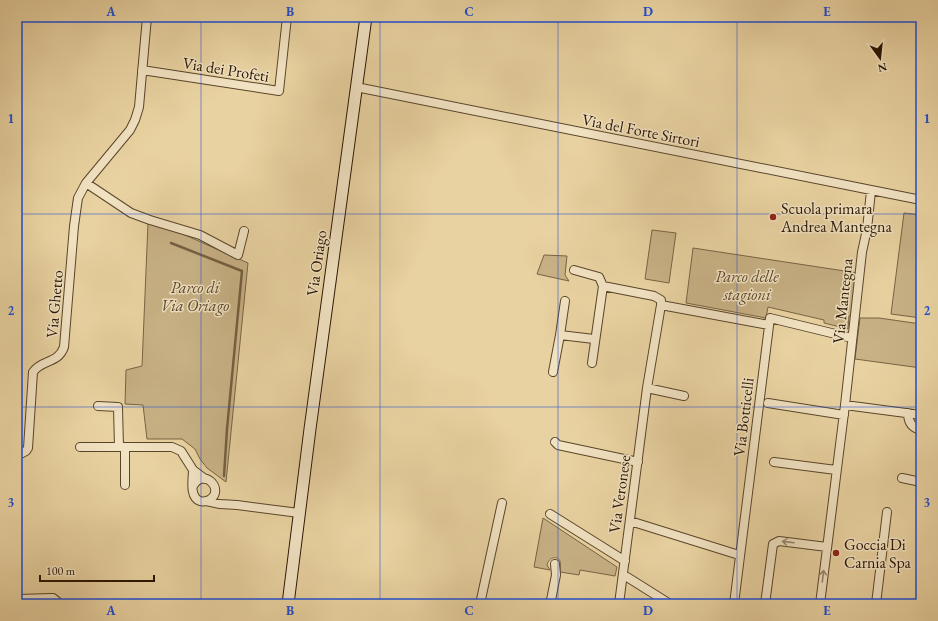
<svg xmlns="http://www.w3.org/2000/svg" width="938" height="621" font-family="'EB Garamond',serif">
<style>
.green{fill:#c8b286;stroke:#786444}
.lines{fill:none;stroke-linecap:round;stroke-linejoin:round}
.stream{stroke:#756041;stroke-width:2.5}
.street-casing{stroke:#59452a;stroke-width:10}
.secondary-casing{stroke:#291603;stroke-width:13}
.street{stroke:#f1e2c2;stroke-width:8}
.secondary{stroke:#f1e2c2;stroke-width:11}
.oneway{stroke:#97866c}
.grid{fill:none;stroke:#1d4ed8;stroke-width:1;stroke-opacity:0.55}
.poi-dot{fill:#8f2418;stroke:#f1e2c2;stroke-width:1.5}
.labels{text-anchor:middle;stroke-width:3;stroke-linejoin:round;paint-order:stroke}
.street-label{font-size:16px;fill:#291603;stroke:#f1e2c2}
.poi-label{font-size:16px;fill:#291603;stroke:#f1e2c2;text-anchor:start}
.park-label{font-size:16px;font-style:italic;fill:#59452a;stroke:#f1e2c2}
.neatline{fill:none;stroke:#1d4ed8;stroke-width:1.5}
.grid-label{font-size:13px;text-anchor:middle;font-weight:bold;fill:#1d4ed8}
</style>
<rect width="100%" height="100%" fill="#e9d2a1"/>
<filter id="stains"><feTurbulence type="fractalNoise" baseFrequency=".005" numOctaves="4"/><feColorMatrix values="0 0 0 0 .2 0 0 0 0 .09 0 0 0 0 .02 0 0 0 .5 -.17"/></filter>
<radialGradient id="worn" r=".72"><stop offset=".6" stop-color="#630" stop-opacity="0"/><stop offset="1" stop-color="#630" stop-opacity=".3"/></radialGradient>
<path class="green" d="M904,213L921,215V318L891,314Z
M148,223L167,227L248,263L226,482L207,468L200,459L195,449L182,439H147L143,405L125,404L126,370L142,366Z
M652,230L676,233L669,283L645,279Z
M693,248L858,273L853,316H849L848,329L824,323V320L768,307L766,318L686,303Z
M544,255L567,256L565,275L569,281L537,274Z
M860,318H879L921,324V368L855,359Z
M543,518L617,567L615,576L580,570L579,575L560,572C560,569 561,564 560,561C556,554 548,559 547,565L550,570L534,567Z"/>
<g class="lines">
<path class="stream" d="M171,243L242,271L227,429L224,476"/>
<defs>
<path id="street" d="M142,70L279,91L287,17
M356,87L921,200
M86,183L131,213L150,220L200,235L238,255L244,231
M574,270L599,277L603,286
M565,301L560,335L594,339
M661,305L769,325
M592,363L603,286L654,296L661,300V305L647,388L619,604
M553,372L560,335
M647,388L684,396
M768,403L844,415
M845,405L921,415
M98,406L118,407L119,447
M908,413C908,422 912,428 921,430
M555,442L558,445L638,462
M80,447H172L181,451L193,470L205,479
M125,447V485
M17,456L26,451L28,448L33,372C42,359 58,364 64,347L74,226L78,198L86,183L130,130L135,120L139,107L147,17
M774,462L836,470
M902,478L921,482
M193,486C204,466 226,491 209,500C207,501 203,502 200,501C189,497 193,479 193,470
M206,501L220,504L237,505L299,513
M550,514L625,561
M630,521L739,555
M623,576L627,577L670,604
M17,599L53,598L58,602V604
M480,604L502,503
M552,604L551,600L556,575L555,564
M734,604L770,318L852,338
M765,604L773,544L779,541L827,547
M820,604L845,405L862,252L867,229L871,191
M876,604L887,512"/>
<path id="secondary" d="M288,604L310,429L366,17"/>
</defs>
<use href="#street" class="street-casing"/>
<use href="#secondary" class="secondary-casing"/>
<use href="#street" class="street"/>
<use href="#secondary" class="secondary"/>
</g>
<defs><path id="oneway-shaft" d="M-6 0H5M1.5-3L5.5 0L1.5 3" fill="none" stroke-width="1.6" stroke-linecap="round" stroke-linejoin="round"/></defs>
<g class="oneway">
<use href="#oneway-shaft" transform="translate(788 542) rotate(-173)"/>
<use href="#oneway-shaft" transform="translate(823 576) rotate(-83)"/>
</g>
<path class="grid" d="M201,17V604M380,17V604M558,17V604M737,17V604M17,214H921M17,407H921"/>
<g class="poi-dot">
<circle cx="773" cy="217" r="4"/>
<circle cx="836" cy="553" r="4"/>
</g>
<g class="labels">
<g class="street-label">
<text transform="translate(226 69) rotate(9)" y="6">Via dei Profeti</text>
<text transform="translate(641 130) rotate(11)" y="6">Via del Forte Sirtori</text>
<text transform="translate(316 263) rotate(-82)" y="6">Via Oriago</text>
<text transform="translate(842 301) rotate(-84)" y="6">Via Mantegna</text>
<text transform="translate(54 304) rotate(-85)" y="6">Via Ghetto</text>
<text transform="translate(743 417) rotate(-83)" y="6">Via Botticelli</text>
<text transform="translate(619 494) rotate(-82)" y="6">Via Veronese</text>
</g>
<g class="poi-label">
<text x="781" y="214">Scuola primara<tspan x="781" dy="18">Andrea Mantegna</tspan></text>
<text x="844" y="550">Goccia Di<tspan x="844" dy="18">Carnia Spa</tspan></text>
</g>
<g class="park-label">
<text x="747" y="282">Parco delle<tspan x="747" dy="18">stagioni</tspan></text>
<text x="195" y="293">Parco di<tspan x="195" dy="18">Via Oriago</tspan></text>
</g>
</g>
<rect width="938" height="621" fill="none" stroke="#e9d2a1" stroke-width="44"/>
<g transform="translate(880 58) rotate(165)" stroke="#f1e2c2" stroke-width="3" paint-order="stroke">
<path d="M0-3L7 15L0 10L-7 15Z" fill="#291603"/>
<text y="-6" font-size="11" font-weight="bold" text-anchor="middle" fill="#291603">N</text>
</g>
<path d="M40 575v6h114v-6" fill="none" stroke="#291603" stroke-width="2"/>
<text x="46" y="575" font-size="12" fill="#291603" stroke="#f1e2c2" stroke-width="3" paint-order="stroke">100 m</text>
<rect x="22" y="22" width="894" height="577" class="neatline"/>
<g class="grid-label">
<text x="111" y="16">A</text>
<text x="290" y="16">B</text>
<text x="469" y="16">C</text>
<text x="648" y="16">D</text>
<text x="827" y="16">E</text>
<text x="11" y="123">1</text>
<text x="927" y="123">1</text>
<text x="11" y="315">2</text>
<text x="927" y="315">2</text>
<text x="11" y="507">3</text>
<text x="927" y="507">3</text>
<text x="111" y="615">A</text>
<text x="290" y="615">B</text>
<text x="469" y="615">C</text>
<text x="648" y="615">D</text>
<text x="827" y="615">E</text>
</g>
<rect width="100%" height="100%" filter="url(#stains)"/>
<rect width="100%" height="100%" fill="url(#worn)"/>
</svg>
